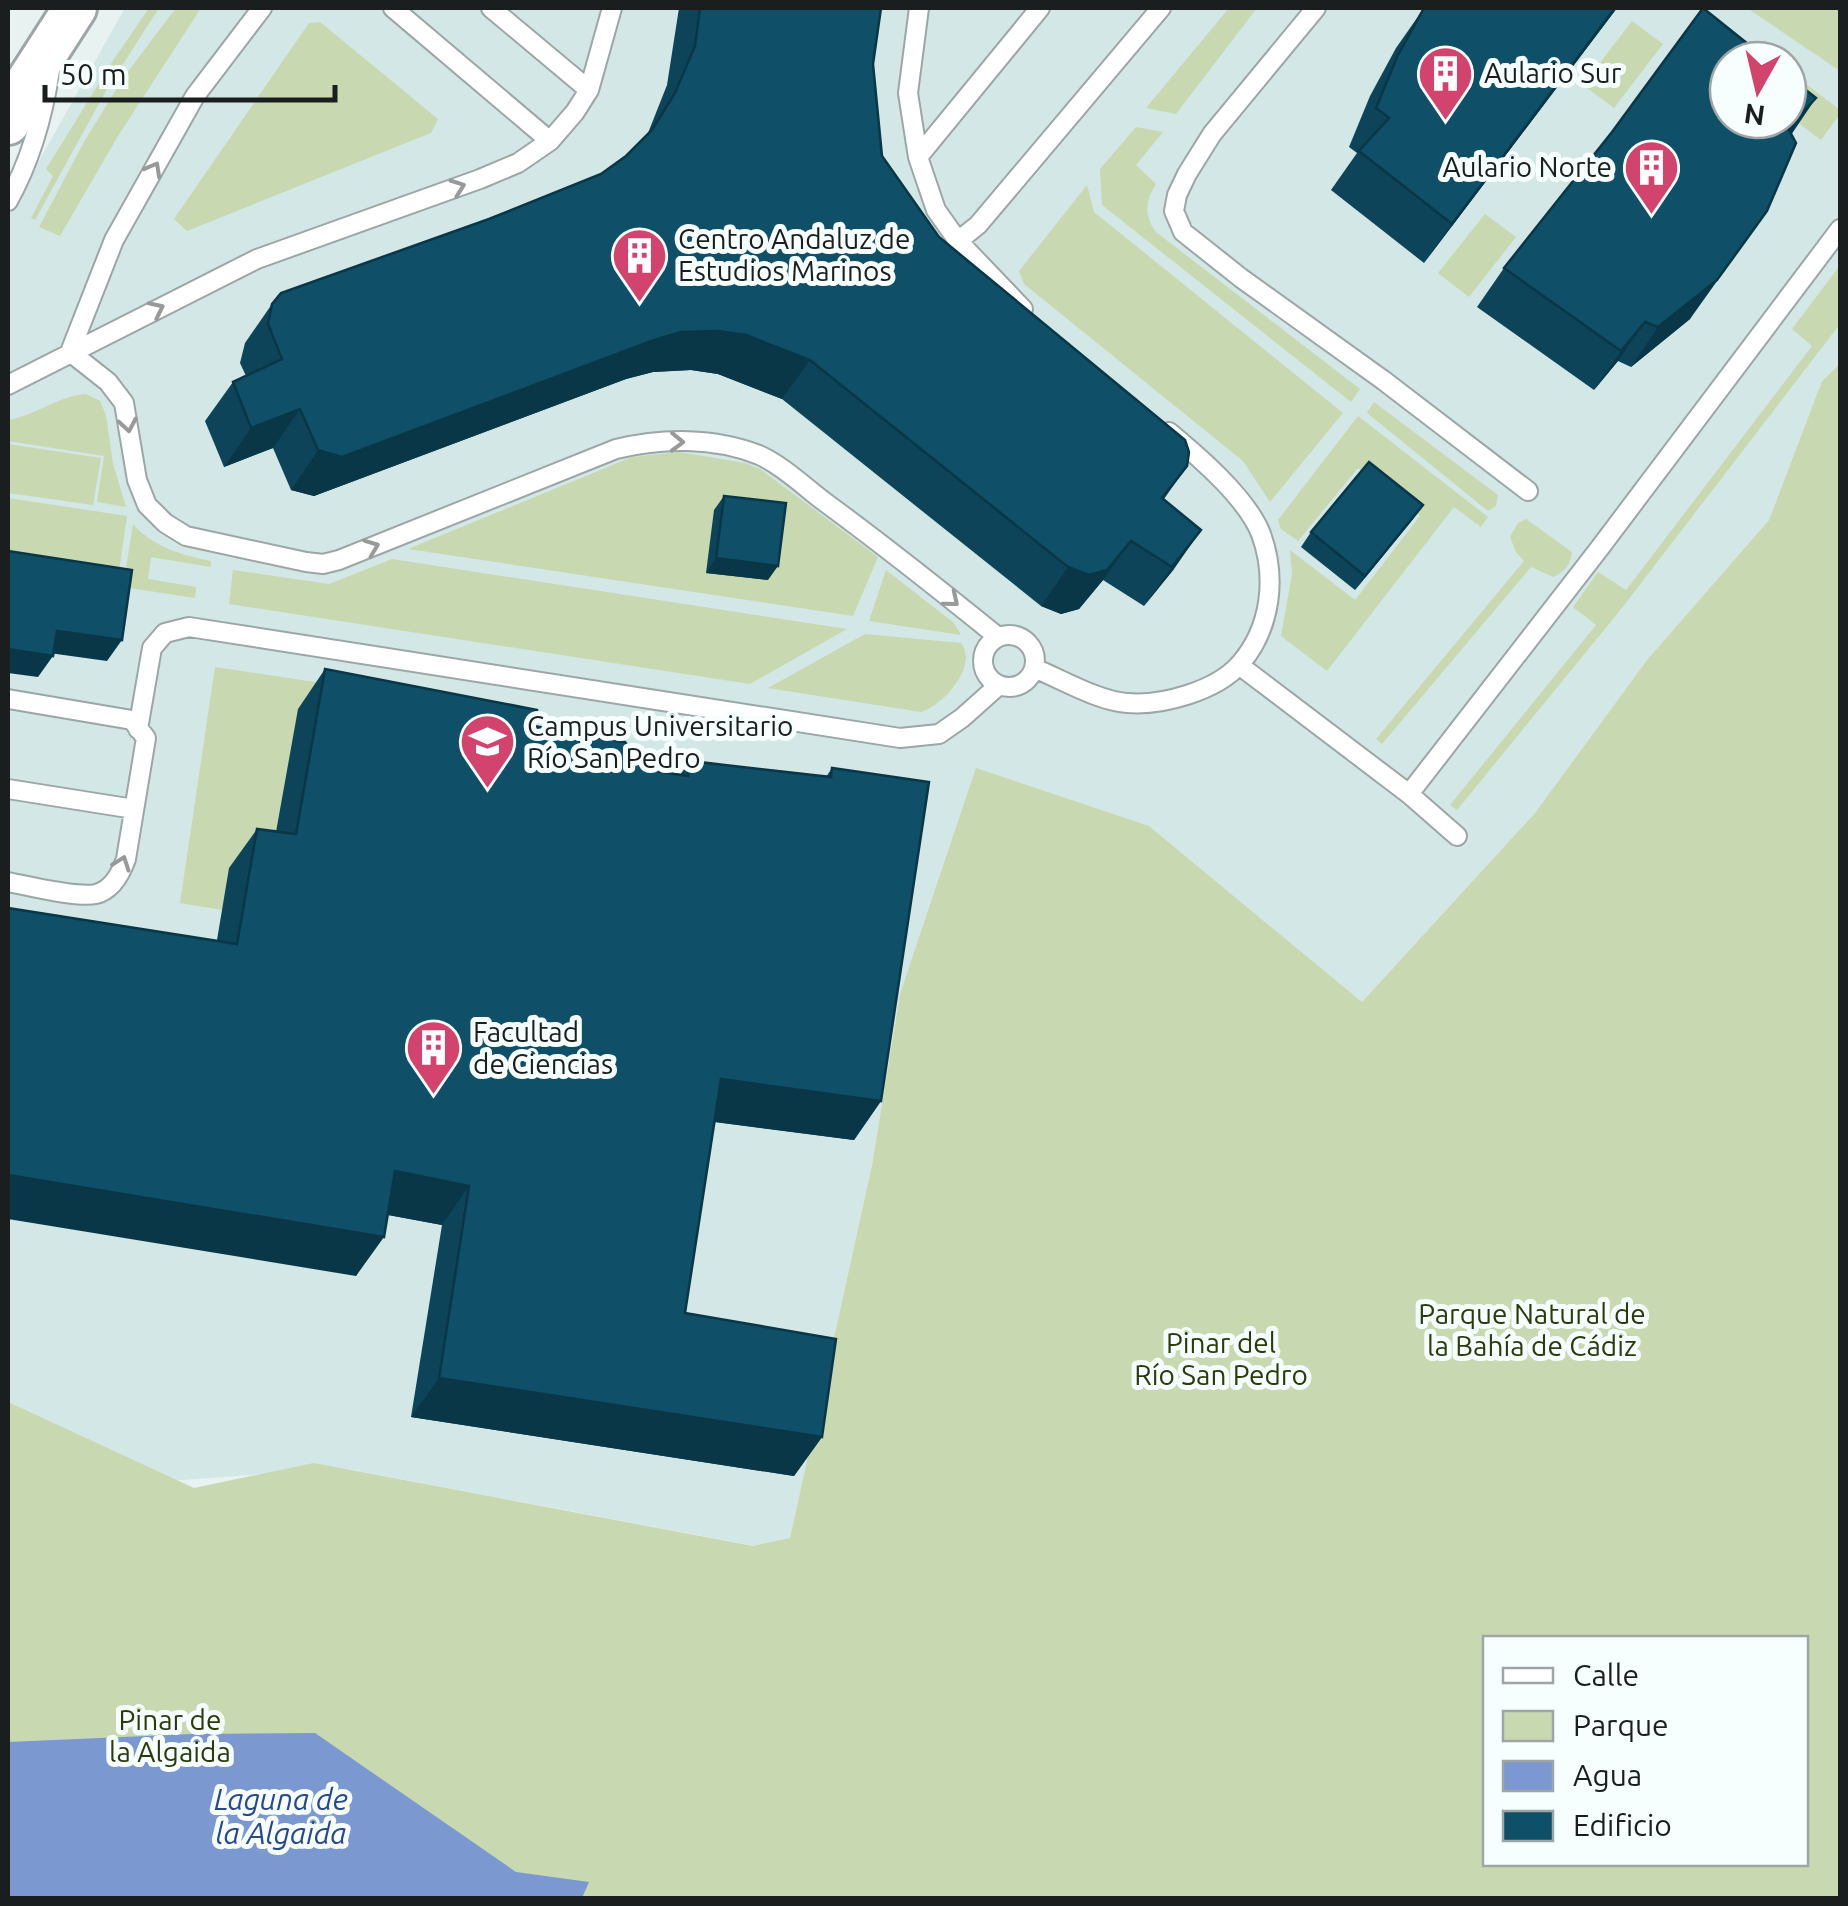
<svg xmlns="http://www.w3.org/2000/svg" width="1848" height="1906" font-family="Ubuntu,sans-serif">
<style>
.built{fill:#d3e7e7;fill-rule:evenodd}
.green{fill:#c8d8b1;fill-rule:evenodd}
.water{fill:#7b98d1}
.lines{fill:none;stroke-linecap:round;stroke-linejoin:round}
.service-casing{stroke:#9ca6a6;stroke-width:22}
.tertiary-casing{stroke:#9ca6a6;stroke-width:48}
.service{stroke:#fff;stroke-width:18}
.tertiary{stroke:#fff;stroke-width:42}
.wall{fill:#0d4459}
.shaded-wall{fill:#0a3748}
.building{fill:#0f4f67;stroke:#0a3748;stroke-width:2.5}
.oneway{stroke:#989a9a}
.labels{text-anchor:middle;stroke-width:10;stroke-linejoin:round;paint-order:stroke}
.poi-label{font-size:28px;fill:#1b1e1e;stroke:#f6fffe;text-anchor:start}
.park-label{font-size:28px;fill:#2a3a0a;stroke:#f6fffe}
.water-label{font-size:30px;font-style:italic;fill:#28488d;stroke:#f6fffe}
</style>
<rect width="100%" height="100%" fill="#e7f2f1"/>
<path class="built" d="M125,8H1840V364L1822,381L1769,520L1647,660L1535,813L1362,1002L1149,826L900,994L872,1165L787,1552L342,1468L142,1483L8,1418V216ZM1728,60H1788V120H1728Z"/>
<path class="green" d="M149,8H159L107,89L35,220L31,218L53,176L46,169L114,59Z
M176,8H201L118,136L60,236L39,227L84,142L123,78Z
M1229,8H1257L1176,114L1146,108Z
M1747,8H1840V71Z
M1632,21L1663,44L1614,108L1583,85Z
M320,22L438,119L431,133L187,231L174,219L309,23Z
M1788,70L1840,110V114L1821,140L1788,115Z
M1136,127L1163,132L1136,165L1156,184C1145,201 1144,216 1156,232L1360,389L1351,402L1102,205L1100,169Z
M1087,185L1094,212L1343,413L1270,502L1243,461L1024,284L1019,271Z
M1485,214L1516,237L1469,297L1438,273Z
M1838,268L1840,269V324L1622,608L1457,810L1450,805L1596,625L1573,607L1598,572L1626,590L1812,346L1792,329Z
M1840,364V1898H8V1402L194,1488L314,1463L753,1546L790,1538L872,1165L900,994L976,768L1149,826L1362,1002L1535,813L1647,660L1769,520L1822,381ZM1486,1638H1806V1864H1486Z
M86,394L100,401L106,415L113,464L126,507L97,502L104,456L8,441V420C35,416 58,396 86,394Z
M1374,402L1498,495L1496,506L1488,511L1367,413Z
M1358,416L1488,517L1481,527L1454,507L1327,671L1281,636L1292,574L1290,550L1355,600L1420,516L1358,468L1298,541L1281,529L1278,520Z
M8,444L101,458L93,505L8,493Z
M679,452L745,463L760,469L878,557L853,616L408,549L632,457Z
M8,498L127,516L117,585L8,570Z
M1526,519L1572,552C1571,565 1564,572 1553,577L1531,567L1382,744L1376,739L1524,561L1516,552L1510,537L1518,523Z
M133,524C153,547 182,555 211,561V567L151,557L148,579L196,587L195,598L123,587Z
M392,559L847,629L750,684L229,604L233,570L329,584Z
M886,570L954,623L961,635L869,621Z
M865,634L961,643C979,666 943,705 921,712L768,688Z
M215,667L514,712L269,874L230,868L222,910L180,903Z"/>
<path class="water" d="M315,1733L516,1872L589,1882L582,1898H8V1742L192,1734Z"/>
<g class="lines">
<defs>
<path id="service" d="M393,8L550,141
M491,8L589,90
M919,8L908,93L918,157L936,210L958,241L1023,309
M1316,8L1212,134L1187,174L1177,195L1174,211L1183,232L1241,278L1383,380L1528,491
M918,157L1040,8
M8,201C31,160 43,117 50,70
M958,241L978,225L1161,8
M70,352L108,382L124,403L137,480L147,505L165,523L186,536L306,562L323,564L339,560L616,449C662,438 714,437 759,455C780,464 804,486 822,500C882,544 940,590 998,637
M70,352L114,240L195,96L262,8
M8,385L257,259L480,179L518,163L550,141L575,112L589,90L612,8
M983 661a26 26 0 1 1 52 0a26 26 0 1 1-52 0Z
M1239,665L1409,794L1457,836
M1034,668C1061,679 1098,701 1127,703C1162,706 1216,691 1240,664C1271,628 1277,578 1261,534C1247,498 1199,457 1169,432
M8,699L132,720L146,738L126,859C121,873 112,890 96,894C76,898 29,886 8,882
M138,729L152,648L165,633L189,627L900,738L939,734L962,718L999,685
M8,789L134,809
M1409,794L1599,549L1840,229"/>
<path id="tertiary" d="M8,123L28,81L75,8"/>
</defs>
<use href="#service" class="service-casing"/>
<use href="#tertiary" class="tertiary-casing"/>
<use href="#service" class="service"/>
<use href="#tertiary" class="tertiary"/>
</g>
<path class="wall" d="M679,8H881L873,64L882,156L939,237L1187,466L1164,499L1174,569L1144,606L1103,580L1079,609L1061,614L1041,606L782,399L718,374L691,370L653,372L626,379L314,496L291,490L273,448L224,467L205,421L233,382L246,376L240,363L245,343L272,304L601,174L626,156L648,133L667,85Z
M1424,8H1617L1424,263L1331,190L1357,153L1349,147L1370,96L1396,48Z
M1791,134L1690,319L1631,367L1618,361L1594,390L1477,307L1504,268Z
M724,496L768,580L706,573L714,510Z
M1413,519L1355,590L1301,547L1311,532Z
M325,669L534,726L643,769L680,775L690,761L826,777L832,768L881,1101L854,1140L714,1122L685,1313L822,1437L794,1476L411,1417L442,1225L388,1215L356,1276L217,940L229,868L257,829L276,832L298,709Z"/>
<path class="shaded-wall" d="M1615,8H1617L1424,263L1452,224Z
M1816,98L1789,138L1788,128Z
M1767,211L1690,319L1631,367L1658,327Z
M1645,322L1618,361L1594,390L1621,351Z
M718,331L746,335L810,360L782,399L718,374L691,370L653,372L626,379L314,496L291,490L318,450L654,340L681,332Z
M300,409L273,448L224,467L251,428Z
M1423,505L1413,519L1355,590L1365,576Z
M1201,530L1174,569L1144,606L1172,567Z
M1131,541L1103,580L1079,609L1061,614L1041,606L1068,567Z
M716,558L778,566L768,580L706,573Z
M57,631L122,640L107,661L42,652Z
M8,649L53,656L38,677L8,673Z
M721,1079L881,1101L854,1140L693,1119Z
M395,1171L469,1186L442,1225L367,1211Z
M8,1175L384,1237L356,1276L8,1219Z
M439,1378L822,1437L794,1476L411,1417Z"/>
<path class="building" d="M700,8H881L873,64L882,156L939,237L1185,440L1189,452L1187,466L1162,498L1201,530L1172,567L1131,541L1107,570L1089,575L1068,567L810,360L746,335L718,331L681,332L654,340L342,457L318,450L300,409L251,428L233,382L282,359L268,324L272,304L281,293L489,219L601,174L626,156L652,130L675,93L695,46Z
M1424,8H1615L1452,224L1359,151L1389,118L1376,108L1397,57Z
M1703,8L1768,60H1728V120H1788V76L1816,98L1788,128L1796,143L1767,211L1717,280L1658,327L1645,322L1621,351L1504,268L1612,132Z
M1369,462L1423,505L1365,576L1311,532Z
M724,496L786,503L778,566L716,558Z
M8,551L132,570L122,640L57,631L53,656L8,649Z
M325,669L537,710L534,726L625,742L643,769L688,776L690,761L831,777L832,768L929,782L881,1101L721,1079L685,1313L836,1339L822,1437L439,1378L469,1186L395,1171L384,1237L8,1175V908L237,944L257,829L296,834Z"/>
<defs><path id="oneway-chevron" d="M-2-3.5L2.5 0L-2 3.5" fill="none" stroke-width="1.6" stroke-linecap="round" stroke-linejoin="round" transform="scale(2.5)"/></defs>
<g class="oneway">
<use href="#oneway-chevron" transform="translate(154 169) rotate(-61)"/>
<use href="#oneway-chevron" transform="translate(458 187) rotate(-20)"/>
<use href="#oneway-chevron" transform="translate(157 309) rotate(-26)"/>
<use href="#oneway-chevron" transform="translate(128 425) rotate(80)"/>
<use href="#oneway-chevron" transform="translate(677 442) rotate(1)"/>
<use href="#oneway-chevron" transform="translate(372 547) rotate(-21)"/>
<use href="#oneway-chevron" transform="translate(952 600) rotate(39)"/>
<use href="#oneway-chevron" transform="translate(122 863) rotate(-70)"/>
</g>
<defs>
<symbol id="building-pin" viewBox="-11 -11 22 30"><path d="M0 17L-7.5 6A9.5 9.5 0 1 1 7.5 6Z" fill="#d2446e" stroke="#f6fffe"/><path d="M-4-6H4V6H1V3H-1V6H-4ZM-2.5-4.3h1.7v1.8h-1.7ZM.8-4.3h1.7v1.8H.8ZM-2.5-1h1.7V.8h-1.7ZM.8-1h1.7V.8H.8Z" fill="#fff"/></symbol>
<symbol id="university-pin" viewBox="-11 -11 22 30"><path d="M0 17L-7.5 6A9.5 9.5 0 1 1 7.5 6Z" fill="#d2446e" stroke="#f6fffe"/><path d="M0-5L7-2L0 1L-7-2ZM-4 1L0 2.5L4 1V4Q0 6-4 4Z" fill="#fff"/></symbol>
</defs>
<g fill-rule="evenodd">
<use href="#building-pin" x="1414" y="42" width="63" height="86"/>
<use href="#building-pin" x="1620" y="136" width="63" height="86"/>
<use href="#building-pin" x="608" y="224" width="63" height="86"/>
<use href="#university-pin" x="456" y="710" width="63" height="86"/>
<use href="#building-pin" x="402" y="1016" width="63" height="86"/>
</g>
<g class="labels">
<g class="poi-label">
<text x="1484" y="83">Aulario Sur</text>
<text x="1612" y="177" text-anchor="end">Aulario Norte</text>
<text x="678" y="249">Centro Andaluz de<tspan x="678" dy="32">Estudios Marinos</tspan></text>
<text x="527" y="736">Campus Universitario<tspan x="527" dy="32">Río San Pedro</tspan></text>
<text x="473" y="1042">Facultad<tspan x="473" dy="32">de Ciencias</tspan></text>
</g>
<g class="park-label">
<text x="1532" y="1324">Parque Natural de<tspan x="1532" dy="32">la Bahía de Cádiz</tspan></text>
<text x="1221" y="1353">Pinar del<tspan x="1221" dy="32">Río San Pedro</tspan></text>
<text x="170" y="1730">Pinar de<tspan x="170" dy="32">la Algaida</tspan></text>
</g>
<g class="water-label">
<text x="281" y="1810">Laguna de<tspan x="281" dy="34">la Algaida</tspan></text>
</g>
</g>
<rect width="1848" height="1906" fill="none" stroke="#1b1e1e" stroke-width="20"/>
<rect x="1483" y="1636" width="325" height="230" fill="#f6fffe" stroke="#9ea5a4" stroke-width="2.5"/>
<rect x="1503" y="1668" width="50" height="15" fill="#ffffff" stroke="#9ea5a4" stroke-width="2.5"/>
<text x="1573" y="1686" font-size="30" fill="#1b1e1e">Calle</text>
<rect x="1503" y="1711" width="50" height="30" fill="#c8d8b1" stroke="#9ea5a4" stroke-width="2.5"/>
<text x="1573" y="1736" font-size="30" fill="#1b1e1e">Parque</text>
<rect x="1503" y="1761" width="50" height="30" fill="#7b98d1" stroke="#9ea5a4" stroke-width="2.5"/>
<text x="1573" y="1786" font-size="30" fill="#1b1e1e">Agua</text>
<rect x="1503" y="1811" width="50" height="30" fill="#0f4f67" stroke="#9ea5a4" stroke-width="2.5"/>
<text x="1573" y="1836" font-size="30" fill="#1b1e1e">Edificio</text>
<g transform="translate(1758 90) rotate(188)"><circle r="48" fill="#f6fffe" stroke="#9ea5a4" stroke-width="2.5"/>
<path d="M0-8L18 38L0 25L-18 38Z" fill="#d2446e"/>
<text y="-15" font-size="28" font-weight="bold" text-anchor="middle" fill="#1b1e1e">N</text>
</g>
<path d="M45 85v15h290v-15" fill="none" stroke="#1b1e1e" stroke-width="5"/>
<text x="60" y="85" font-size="30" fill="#1b1e1e" stroke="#f6fffe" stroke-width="8" paint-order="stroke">50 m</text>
</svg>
